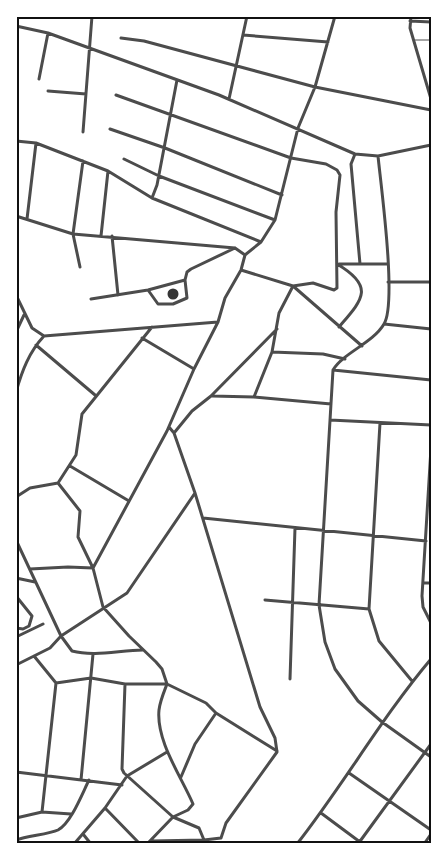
<svg xmlns="http://www.w3.org/2000/svg" width="447" height="860" font-family="'Zilla Slab',serif">
<style>
.building{fill:#353535}
.lines{fill:none;stroke-linecap:round;stroke-linejoin:round}
.service{stroke:#4c4c4c;stroke-width:1}
.minor{stroke:#4c4c4c;stroke-width:3}
.neatline{fill:none;stroke:#111;stroke-width:2}
</style>
<rect width="100%" height="100%" fill="#fff"/>
<path class="building" d="M167.5 294a5.5 5.5 0 1 1 11 0a5.5 5.5 0 1 1-11 0Z"/>
<g class="lines">
<path class="service" d="M415,40H431"/>
<path class="minor" d="M411,16L410,28L431,99
M410,21L431,22
M16,26L48,33L219,95L355,154L378,156L431,145
M243,35L328,42
M121,38L144,41L315,87L431,110
M39,79L48,33
M48,91L86,94
M116,95L291,158L326,164L337,170L340,175L336,212L337,288L334,290L313,283L293,286L241,270
M229,99L247,16
M110,129L165,148L282,195
M83,132L92,16
M16,141L36,143L108,171L152,198L261,242
M355,154L351,164L360,264
M378,156C381,186 397,303 384,324C373,343 343,353 333,370L319,605L325,642L335,669L358,701L382,722L431,757
M124,159L159,176L275,220
M152,198L157,185L177,80
M16,216L73,234L235,248L245,255
M27,219L36,143
M101,236L108,171
M112,236L118,295
M337,264C376,287 362,300 339,327
M339,264H388
M80,267L73,234L83,161
M388,282H431
M148,290L158,304H173L187,298L185,280
M16,295L32,328L44,336
M91,299L148,290L185,280L187,272L191,269L235,248
M384,324L431,329
M16,332L24,315
M142,338L194,369
M36,345L95,395
M272,352L323,354L345,359
M333,370L431,380
M16,392C22,371 29,352 44,336L218,322
M212,396L254,397L331,404
M254,397L272,352L279,313L293,286L362,346
M330,420L431,425
M380,423L369,609L379,641L412,681
M174,433L192,411L211,396L277,329
M431,448L422,596L423,607L431,623
M70,466L129,501
M58,483L80,511L78,537L93,568L103,607L129,636L156,662L162,669L167,684C164,692 160,701 159,710C156,741 181,776 193,804L188,810L173,817L147,844
M16,497L30,488L58,483L76,455L82,414L152,327
M203,518L426,541
M16,540L61,636L72,651C95,657 120,650 143,650
M30,569L68,567L93,568L167,431L194,369L218,322L225,298L241,270L245,255L261,242L275,220L298,128L315,87L335,16
M16,578L35,582
M423,583H431
M16,596L32,616L29,626L23,629L16,628
M265,600L369,609
M16,637L43,624
M34,656L56,683L42,812
M16,665L50,648L61,636L127,593L195,493
M290,679L295,528
M56,683L91,678L125,684H167L206,703L216,713L277,751
M125,684L122,769L124,773L173,817L199,828L204,840
M16,772L122,785
M349,773L431,830
M181,777L195,744L216,713
M81,780L93,654
M105,808L140,844
M321,813L360,842
M16,818L42,812L71,814
M83,834L91,844
M16,840C28,836 49,834 58,830C71,823 82,794 89,780
M151,841L204,840L221,838L226,823L277,752L275,738L260,707L195,493L174,433L169,427
M74,844L105,808L127,776L167,752
M297,844C344,784 382,717 431,659
M358,844L431,744
M424,844L431,834"/>
</g>
<rect width="447" height="860" fill="none" stroke="#ffffff" stroke-width="35"/>
<rect x="18" y="18" width="412" height="824" class="neatline"/>
</svg>
